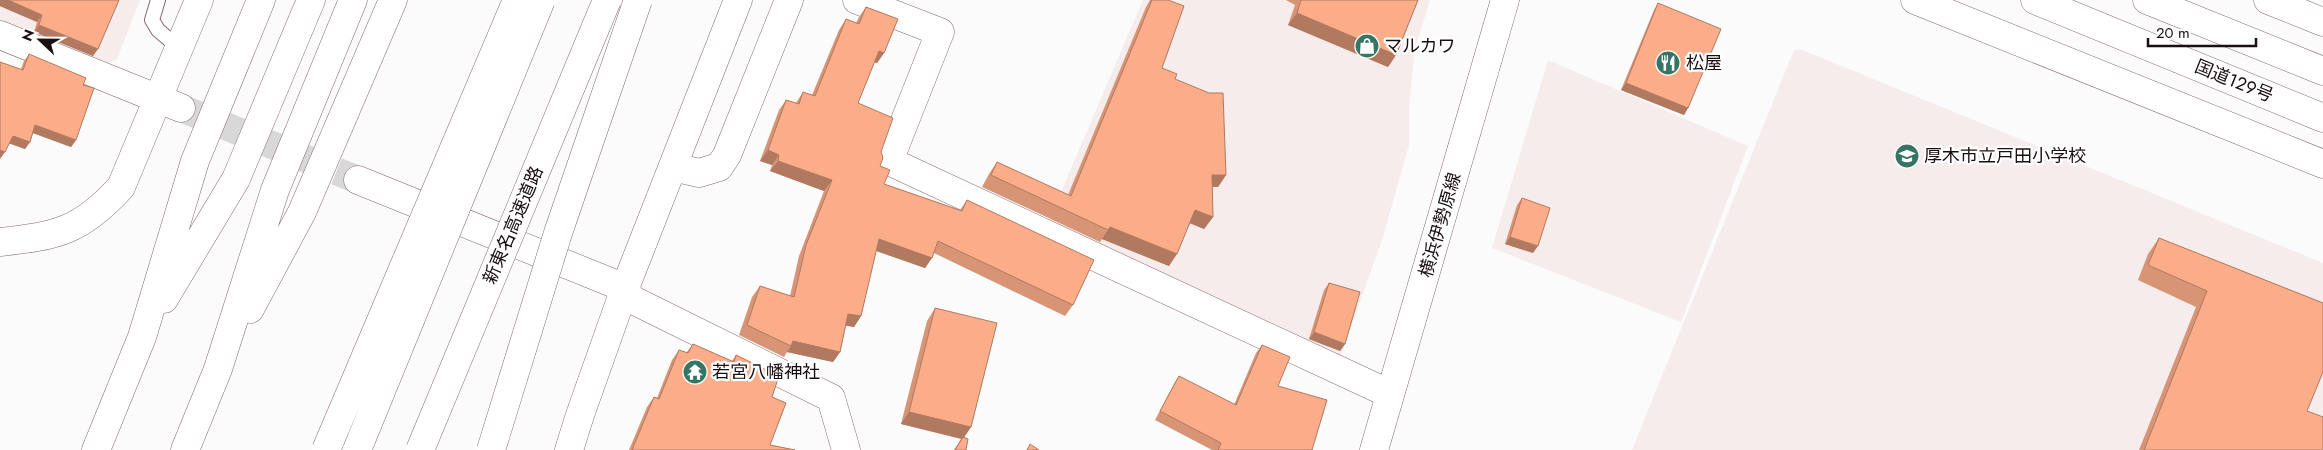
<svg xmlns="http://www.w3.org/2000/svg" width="2323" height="450" font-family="Jost,'Noto Sans JP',sans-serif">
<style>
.built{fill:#f6ecec}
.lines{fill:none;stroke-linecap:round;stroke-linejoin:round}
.minor-tunnel{stroke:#d9d8d8;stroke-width:28;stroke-dasharray:28 14;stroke-linecap:butt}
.service-casing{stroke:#87696b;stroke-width:16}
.minor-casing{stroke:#87696b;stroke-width:29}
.primary-casing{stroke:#87696b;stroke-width:29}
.trunk-casing{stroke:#87696b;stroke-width:29}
.motorway-casing{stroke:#87696b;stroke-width:29}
.service{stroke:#fff;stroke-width:14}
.minor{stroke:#fff;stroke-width:28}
.primary{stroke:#fff;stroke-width:28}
.trunk{stroke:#fff;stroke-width:28}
.motorway{stroke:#fff;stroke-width:28}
.motorway-bridge-casing{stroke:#87696b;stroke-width:29;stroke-linecap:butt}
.motorway-bridge{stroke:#fff;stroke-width:28}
.wall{fill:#d89576}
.shaded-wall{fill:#b07960}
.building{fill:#fbad89;stroke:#b07960}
.labels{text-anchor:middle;stroke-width:4.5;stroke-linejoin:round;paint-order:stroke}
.poi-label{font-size:18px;fill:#1a0f10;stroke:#fff;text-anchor:start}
.street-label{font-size:18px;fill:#1a0f10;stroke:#fff}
</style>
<rect width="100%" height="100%" fill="#fbfbfb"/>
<path class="built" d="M0,0H140L117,59L102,66L0,25Z
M1143,0H1430L1415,49L1409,105V145L1382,240L1339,361L1047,225Z
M1800,49L2323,263V450H1632L1794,50Z
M1548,60L1748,146L1681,322L1492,248Z"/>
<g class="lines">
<path class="minor-tunnel" d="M181,108L358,180"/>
<defs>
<path id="service" d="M158,0L152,20L158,30L179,48"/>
<path id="minor" d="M857,0L940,32L889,161L1390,394
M0,35L181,108
M673,167L699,173L719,167L727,155L789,0
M358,180L625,288L631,299L831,398L846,450
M0,242C57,236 81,231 121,187L199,0
M569,450L580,415L625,288L738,0"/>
<path id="primary" d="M1374,450L1505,0"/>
<path id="trunk" d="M1915,0L2323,164
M2035,0L2323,118
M2147,0L2323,71
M2268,0L2323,22"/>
<path id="motorway" d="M164,299L236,179L311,0
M250,309L302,212L393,0
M96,450L142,337L195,161L261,0
M185,450L218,369L275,190L353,0"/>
</defs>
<use href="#service" class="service-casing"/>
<use href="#minor" class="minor-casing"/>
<use href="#primary" class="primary-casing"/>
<use href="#trunk" class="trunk-casing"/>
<use href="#motorway" class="motorway-casing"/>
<use href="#service" class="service"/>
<use href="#minor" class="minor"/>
<use href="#primary" class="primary"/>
<use href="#trunk" class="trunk"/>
<use href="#motorway" class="motorway"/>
<defs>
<path id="motorway-bridge" d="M326,450L517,0
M357,450L541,0
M420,450L607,0
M491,450L558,233L638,0"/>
</defs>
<use href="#motorway-bridge" class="motorway-bridge-casing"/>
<use href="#motorway-bridge" class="motorway-bridge"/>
</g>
<path class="wall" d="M0,0H119L93,56L34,32L37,22L0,6Z
M1150,0H1168L1162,68L1175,79L1226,175L1218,187H1212L1213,217L1204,229L1190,223L1169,266L1102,239L1100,242L982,187L989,174L997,162L1068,195L1146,7Z
M1286,0H1418L1396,55L1388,67L1288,25L1295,5Z
M1658,3L1688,108L1684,115L1621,90L1654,10Z
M866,7L884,53L877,63L874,62L858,103L881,152L880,166L884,184L960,210L967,200L1073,305L1065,316L934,253L925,268L876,251L861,316L854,327L846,325L840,352L833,362L787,352L784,357L739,335L752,297L760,286L790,296L799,256L824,191L770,171L772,165L760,161L779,110L786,100L796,103L803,92L812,95L839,30L846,19L856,23L859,17Z
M29,54L83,85L76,140L71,147L33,133L30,142L25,149L9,143L0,159L21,69L24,61Z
M1522,198L1533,253L1505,244L1517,205Z
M2159,238L2323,303L2307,411L2323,450H2139L2196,307L2138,280L2148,254Z
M1329,283L1345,344L1340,351L1309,339L1324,290Z
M935,308L971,427L964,437L966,450H954L961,439L901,424L927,321Z
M693,344L732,361L736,355L772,397L770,445L795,450H629L647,407L654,397L657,398L672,360L679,350L686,353Z
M1262,345L1278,386L1312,450H1212L1155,420L1174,384L1179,376L1234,405L1256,353Z"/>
<path class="shaded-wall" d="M0,0H8L42,15L37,22L0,6Z
M1297,13L1396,55L1388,67L1288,25Z
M39,25L98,49L93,56L34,32Z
M879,51L884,53L877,63L872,61Z
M1626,83L1688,108L1684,115L1621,90Z
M35,125L76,140L71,147L30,132Z
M13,136L30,142L25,149L8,143Z
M0,150L5,152L0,159Z
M768,150L779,155L772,165L760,161Z
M778,161L832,180L824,191L770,171Z
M1212,175H1226L1218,187H1203Z
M1195,210L1213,217L1204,229L1187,222Z
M1110,227L1177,254L1169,266L1102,239Z
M1510,237L1538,246L1533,253L1505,244Z
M879,239L932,258L925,268L871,249Z
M848,314L861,316L854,327L841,325Z
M1314,332L1345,344L1340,351L1309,339Z
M793,341L840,352L833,362L787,352L791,346Z
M909,412L971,427L963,439L901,424Z"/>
<path class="building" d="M8,0H119L98,49L39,25L42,15Z
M1152,0H1168L1184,6L1162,68L1177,74L1175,79L1209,93H1223L1226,175H1212L1213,217L1195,210L1177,254L1110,227L1108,230L991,175L997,162L1071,196Z
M1301,0H1418L1396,55L1297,13Z
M1658,3L1721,29L1688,108L1626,83Z
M866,7L898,19L884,53L879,51L858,103L893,118L881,152L883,158L880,166L890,170L884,184L962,211L967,200L1094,260L1073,305L938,241L932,258L879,239L861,316L848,314L840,352L793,341L791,346L747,325L760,286L794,297L806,245L832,180L778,161L779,155L768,150L786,100L799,104L803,92L815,96L846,19L859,24Z
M29,54L86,78L83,85L94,88L76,140L35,125L30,142L13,136L5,152L0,150V62L23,70Z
M1522,198L1550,208L1538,246L1510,237Z
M2159,238L2323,303V372L2307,411L2323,417V450H2144L2207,291L2148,265Z
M1329,283L1360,292L1345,344L1314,332Z
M935,308L997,323L971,427L909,412Z
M693,344L734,362L736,355L779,376L772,397L786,403L770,445L795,450H632L654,397L659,399L679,350L688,353Z
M1262,345L1290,357L1278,386L1327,400L1312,450H1218L1221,443L1160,411L1179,376L1236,405Z
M963,437L968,439L966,450H955Z
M1030,444L1039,450H1027Z"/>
<defs>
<symbol id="shop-disc" viewBox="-11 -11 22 22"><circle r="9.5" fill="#367563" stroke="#fff"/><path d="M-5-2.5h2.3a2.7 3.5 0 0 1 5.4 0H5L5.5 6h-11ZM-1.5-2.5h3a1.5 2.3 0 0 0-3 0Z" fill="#fff"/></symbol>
<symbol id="restaurant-disc" viewBox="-11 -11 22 22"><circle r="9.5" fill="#367563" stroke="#fff"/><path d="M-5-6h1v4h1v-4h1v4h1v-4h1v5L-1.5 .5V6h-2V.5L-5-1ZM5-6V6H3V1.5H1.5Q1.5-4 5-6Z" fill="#fff"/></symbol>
<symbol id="school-disc" viewBox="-11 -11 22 22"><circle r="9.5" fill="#367563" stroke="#fff"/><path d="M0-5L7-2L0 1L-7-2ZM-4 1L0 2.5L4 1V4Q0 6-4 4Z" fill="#fff"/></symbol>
<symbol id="temple-disc" viewBox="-11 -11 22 22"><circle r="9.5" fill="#367563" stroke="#fff"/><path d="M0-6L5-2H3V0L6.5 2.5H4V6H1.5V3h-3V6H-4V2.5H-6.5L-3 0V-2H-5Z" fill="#fff"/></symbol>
</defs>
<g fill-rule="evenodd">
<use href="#shop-disc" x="1353" y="32" width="28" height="28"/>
<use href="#restaurant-disc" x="1654" y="49" width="28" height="28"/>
<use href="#school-disc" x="1893" y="142" width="28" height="28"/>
<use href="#temple-disc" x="681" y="358" width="28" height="28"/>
</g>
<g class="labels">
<g class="poi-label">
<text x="1384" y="52">マルカワ</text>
<text x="1686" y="69">松屋</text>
<text x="1924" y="162">厚木市立戸田小学校</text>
<text x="712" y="378">若宮八幡神社</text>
</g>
<g class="street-label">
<text transform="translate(2234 81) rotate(22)" y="6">国道129号</text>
<text transform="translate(513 225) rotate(-67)" y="6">新東名高速道路</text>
<text transform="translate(1440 225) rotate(-74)" y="6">横浜伊勢原線</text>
</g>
</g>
<g transform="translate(40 40) rotate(292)" stroke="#ffffff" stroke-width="4" paint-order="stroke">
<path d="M0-4L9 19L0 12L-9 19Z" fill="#1a0f10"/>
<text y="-8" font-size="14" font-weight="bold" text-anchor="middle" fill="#1a0f10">N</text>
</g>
<path d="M2148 38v8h108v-8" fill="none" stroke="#1a0f10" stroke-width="2.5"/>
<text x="2156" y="38" font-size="15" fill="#1a0f10" stroke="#ffffff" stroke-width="4" paint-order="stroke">20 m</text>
</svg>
